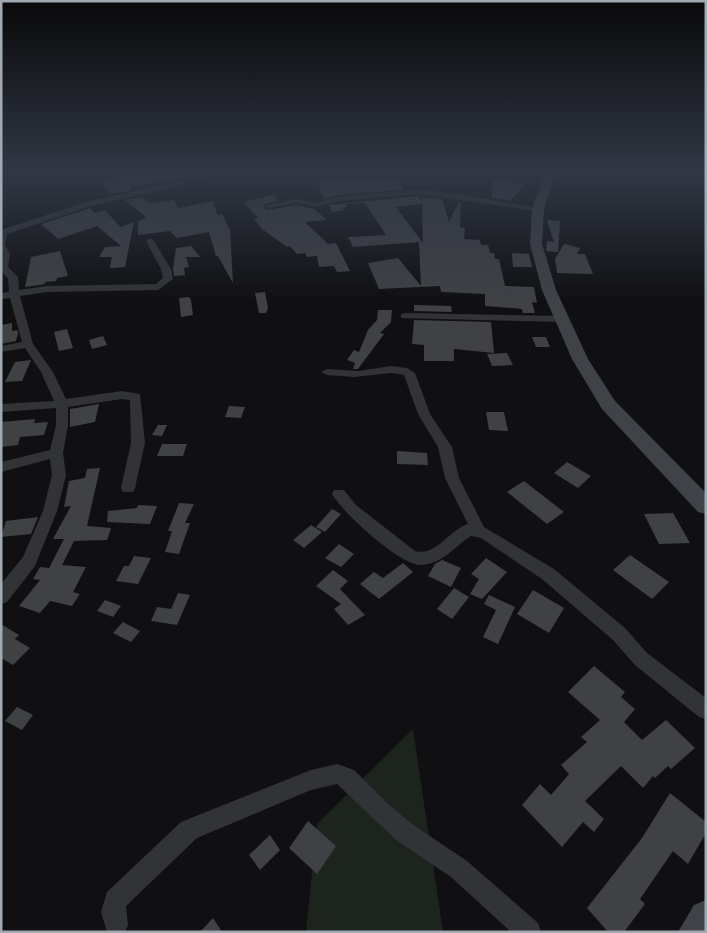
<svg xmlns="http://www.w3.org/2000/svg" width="707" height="933" font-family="'Public Sans',sans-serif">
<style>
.green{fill:#1d241d}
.building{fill:#3f4145;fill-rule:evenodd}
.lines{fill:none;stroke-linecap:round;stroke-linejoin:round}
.street{fill:#313337;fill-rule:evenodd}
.secondary{fill:#3f4247;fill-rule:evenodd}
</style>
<rect width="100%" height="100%" fill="#101012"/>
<path class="green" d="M413,729L443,932H306L317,824Z"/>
<path class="building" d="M138,172H203V178L180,179L129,187L132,190L117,193H110L101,182L116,178L114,176Z
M397,178L403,189H412L338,195L325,199L318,187H321L318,182L327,181Z
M493,179L526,184L510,201L492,198Z
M274,195L278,201L264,204L263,208L268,210L296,205L314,209L327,220L305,222L328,244L336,243L350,271L337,272L334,266L319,267L317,256L307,257L305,253L297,254L290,246L287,247L262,229L254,219L258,218L243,202Z
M418,196L422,201V197L442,199L449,222L459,202H461L460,227L465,228L464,239L480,240L481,245H488L490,253H494L495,259H499L505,286L534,287L537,303L532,302L535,313H523L522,309L485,306V294L441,292L440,286L379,289L368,263L398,258L421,286L419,242L353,247L348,237L386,235L365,203L346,204L347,207L343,208L344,210L332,212L329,205ZM422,204L423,243L396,207Z
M141,197L150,203L174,200L178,208L213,201L217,215L222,214L230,230L233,283L218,256H216L209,232L177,238L170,231L138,235V221L147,218L125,200Z
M90,208L95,213L105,210L120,227L134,222L125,267L110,268L112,257H99L105,247L121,246L97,226L58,239L41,224Z
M547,220L560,221L558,252L546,251L547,241L554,242Z
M564,244L580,248L577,254H585L593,274L557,273L555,259Z
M191,246L200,257H186L189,267L184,268L185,275L174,276L173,268L176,248Z
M60,251L68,276L57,278L56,281L45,282V284L25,287L31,257Z
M512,253L529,254L532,267H513Z
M265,292L268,308L266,313H259L255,293Z
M189,297L191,300L193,315L181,317L179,298Z
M414,305L451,306L452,312L414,311Z
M378,310H392L391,322L380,333L384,334L358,369H353L355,363L347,360L354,350L359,352L368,330L377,320Z
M414,320L491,322L494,353L454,349V361H424V345L412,344Z
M12,323V331L17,330L18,333L16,341L1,344V325Z
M67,329L73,348L59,351L54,332Z
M103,336L107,345L92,349L89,340Z
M532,337H546L550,347H536Z
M507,353L513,365L492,366L487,354Z
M31,360L22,381L5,382L15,362Z
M99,404L95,422L70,427V409Z
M229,406L245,407L241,418L225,417Z
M486,412H504L508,431L489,430Z
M35,419L34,423L48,422L44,435L20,437L18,445L1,447V422Z
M158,425H167L162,436L152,435Z
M162,444H187L183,456H157Z
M397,451L427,453L428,465L397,464Z
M567,462L591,476L578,488L554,473Z
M100,468L87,526L111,528L107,540L74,541L62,565L86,567L73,592L80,594L72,606L50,601L40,613L19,606L40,580L33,579L40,567L49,568L64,539H53L71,506L64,507L69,481L85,478L87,469Z
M524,481L564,512L547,524L507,492Z
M179,503L194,504L185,523H190L179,554L165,552L172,531H168Z
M138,505L157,506L150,524L107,522L108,511L137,508Z
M332,509L341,514L325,532L316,527Z
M673,513L690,543L659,544L644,514Z
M38,517L31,534L1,537L6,521Z
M311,525L322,532L304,548L293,540Z
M339,544L354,554L341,567L325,558Z
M630,555L669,582L652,599L613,570Z
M134,556L151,558L138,584L116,581L124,566H129Z
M486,558L507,572L482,599L470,594L479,579L471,574Z
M442,560L461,568L451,587L428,576L435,564Z
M403,563L413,572L379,599L360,584L374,572L383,578Z
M333,570L348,581L340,589L365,615L348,625L334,609L341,604L316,586Z
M454,588L469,597L452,619L437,609Z
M533,590L564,608L549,633L517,614Z
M178,593L190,595L177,625L151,621L157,607L171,609Z
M489,595L515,607L498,644L483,637L496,610L484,604Z
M105,600L121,606L113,617L97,611Z
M123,622L140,631L131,642L113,633Z
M1,624L19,635L15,639L30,648L13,665L1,658Z
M594,666L625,692L621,697L635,709L624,722L642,740L666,720L695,748L671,769L668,766L655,778L653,776L643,788L621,766L585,801L604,819L594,832L583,822L562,847L522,805L540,784L551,795L569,774L561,765L587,742L581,737L600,720L568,692Z
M17,707L33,715L22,730L5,721Z
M670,793L706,822V833L688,864L673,851L640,899L645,904L624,932H608L587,908L642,838Z
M308,821L336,846L317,874L289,848Z
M270,835L280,850L260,870L249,855Z
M213,918L222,932H200Z"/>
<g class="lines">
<path class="street" d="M180,181L184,183L183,185L91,206L7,234L5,245L10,254L8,267L18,277L19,290L47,286L156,284L163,278L161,269L146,241L150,238L154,241L171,269L173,279L158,290L47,292L20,296L33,344L53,372L66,399L122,391L140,394L145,443L135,488L133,492H123L121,488L131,443L130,400L122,399L68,407V425L63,453L66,475L57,511L35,566L7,602L1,604V584L23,557L43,511L52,475L50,459L1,472V462L50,450L56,425V408L1,412V404L54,401L41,372L25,348L1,352V346L22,342L10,298L1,299V293L9,292L8,278L1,271V230L86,202Z
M419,190L458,194L542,209L538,211L419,194L338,201L316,207L296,203L268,208L264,206L296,199L316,203L338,197Z
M405,313L562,316L567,319L562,322L401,318V314Z
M391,366L407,368L415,373L430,414L452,447L459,478L484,527L554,569L625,628L647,653L706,698V719L699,717L635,665L613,640L542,579L481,538L471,536C452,548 446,562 422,565C401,567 342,512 332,494L334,490H344L356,505L415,551C436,557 449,530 468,524L445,478L438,447L418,414L404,375L391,373L354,377L327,375L321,372L327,369L358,371Z
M337,764L354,770L386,802L412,824L467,861L538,923L541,932H511L451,877L396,840L337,784L311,790L197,838L126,906L128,925L125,932H107L101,912L107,892L181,822L311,770Z"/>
<path class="secondary" d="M546,172H556L544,209L542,244L556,290L588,359L615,401L706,493V514L698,512L602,409L572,359L542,290L530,244L532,209Z
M706,900V932H678L694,905Z"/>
</g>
<linearGradient id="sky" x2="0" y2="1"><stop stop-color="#09090a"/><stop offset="0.57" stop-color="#313744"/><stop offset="1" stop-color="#313744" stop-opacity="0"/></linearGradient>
<rect width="707" height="302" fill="url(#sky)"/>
<rect width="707" height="933" fill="none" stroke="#a1a9b3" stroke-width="5"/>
</svg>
